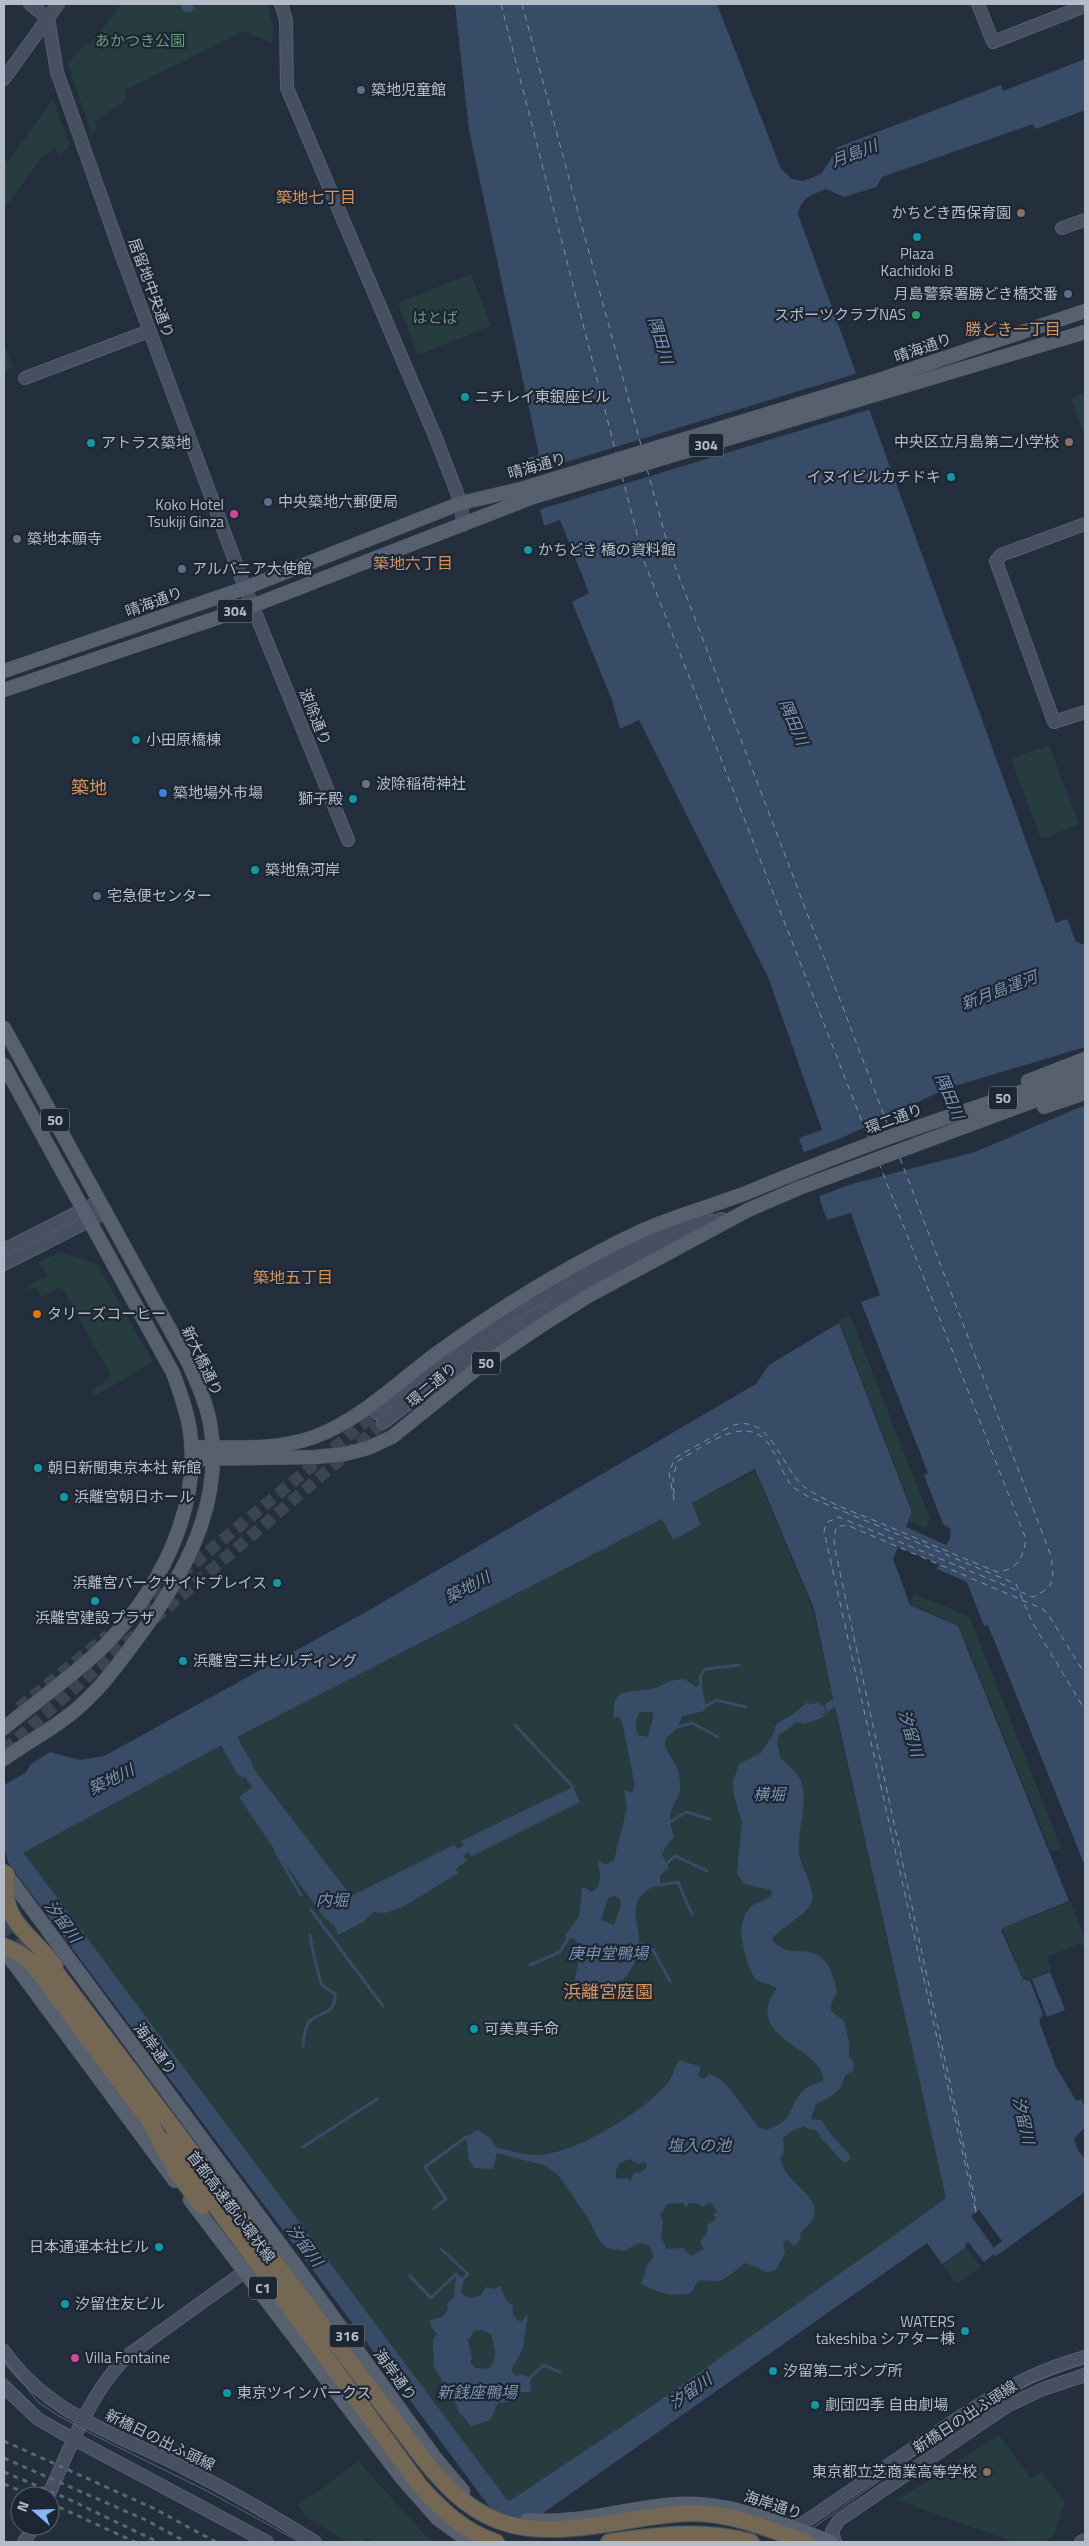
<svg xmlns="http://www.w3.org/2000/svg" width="1089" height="2546" font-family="'Titillium Web','Noto Sans JP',sans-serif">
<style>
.green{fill:#263c3f}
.water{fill:#394c67;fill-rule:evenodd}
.pier{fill:#242f3e}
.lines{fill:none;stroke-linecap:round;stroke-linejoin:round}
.stream{stroke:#394c67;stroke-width:3}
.canal{stroke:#394c67;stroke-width:10}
.river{stroke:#394c67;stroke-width:18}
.ferry{stroke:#7c92b1;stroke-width:1;stroke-dasharray:6 5;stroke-linecap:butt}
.secondary-tunnel{stroke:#3a4453;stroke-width:12;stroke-dasharray:12 6;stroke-linecap:butt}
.highway-tunnel{stroke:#3a4453;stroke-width:16;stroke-dasharray:16 8;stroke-linecap:butt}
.secondary-casing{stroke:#565f6c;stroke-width:14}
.primary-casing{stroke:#414a57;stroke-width:15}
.highway-casing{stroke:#434c59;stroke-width:18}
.secondary{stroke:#465061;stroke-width:12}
.primary{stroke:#56606e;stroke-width:14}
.highway{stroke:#746855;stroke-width:16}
.tram{stroke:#5a6575;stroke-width:1}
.rail{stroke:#5a6575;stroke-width:3;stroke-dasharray:5 5;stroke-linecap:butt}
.service-dot{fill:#5c6f8a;stroke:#1d2633;stroke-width:2}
.education-dot{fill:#8d6e63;stroke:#1d2633;stroke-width:2}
.culture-dot{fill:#0f9aa8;stroke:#1d2633;stroke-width:2}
.leisure-dot{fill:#2e9e5b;stroke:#1d2633;stroke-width:2}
.hotel-dot{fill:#d1479c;stroke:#1d2633;stroke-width:2}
.worship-dot{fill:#6b7280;stroke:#1d2633;stroke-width:2}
.shop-dot{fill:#3f7fe0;stroke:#1d2633;stroke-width:2}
.food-dot{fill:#e8710a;stroke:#1d2633;stroke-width:2}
.labels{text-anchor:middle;stroke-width:4.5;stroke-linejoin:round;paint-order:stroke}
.shield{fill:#1d2633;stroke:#878f9c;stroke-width:1}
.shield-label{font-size:14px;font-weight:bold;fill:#b4bcc9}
.park-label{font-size:15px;fill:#6b9a76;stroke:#1d2633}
.poi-label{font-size:15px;fill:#b4bcc9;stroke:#1d2633;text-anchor:start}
.street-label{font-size:15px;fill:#b4bcc9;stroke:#1d2633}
.water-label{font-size:16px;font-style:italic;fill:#7c92b1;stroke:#1d2633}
.neighbourhood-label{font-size:16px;fill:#d59563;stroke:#1d2633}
.quarter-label{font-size:18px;fill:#d59563;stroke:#1d2633}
</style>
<rect width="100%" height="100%" fill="#242f3e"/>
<path class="green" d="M121,4H266L273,25L272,43L244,31L125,90L127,99L94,122L97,129L91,132L68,64L86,42L90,45Z
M53,99L70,146L60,156L55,148L42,157L4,209V159L8,162Z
M471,274L491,326L418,355L398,303Z
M4,344L13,367L4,371Z
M1085,393V438L1071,398Z
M1049,745L1079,825L1041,839L1011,759Z
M60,1252L97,1264L153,1362L95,1396L92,1389L110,1379L109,1372L64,1291L59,1288L41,1297L36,1287L29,1290L27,1286L47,1275L39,1262Z
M850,1315L930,1519L926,1528L909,1521L913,1512L839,1320Z
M755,1471L813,1610L833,1700L825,1704L827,1712L834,1706L946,2198L717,2364L502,2506L18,1856L229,1741L662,1519L673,1540L701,1525L692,1503Z
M914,1594L969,1616L1061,1848L1051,1852L959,1626L910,1604Z
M1070,1902L1085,1938V1950L1081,1943L1047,1957L1051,1970L1030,1979L1023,1978L1003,1930L1004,1927Z
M966,2247L981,2267L956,2284L942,2264Z
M999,2435L1031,2478L1042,2472L1065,2502L1054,2535L1044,2542H1014L897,2500Z
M358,2461L425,2535L434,2542H373L367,2538L364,2542H347L307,2517L297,2504L319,2491Z"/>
<path class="water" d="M181,4H194V8L191,12H186L182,10Z
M455,4H717L781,169L792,179L803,181L814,177L822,173L838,147L1001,85L1003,91L1085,59V110L1036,129L1033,124L882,177L876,187L844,197L826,189C812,195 801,197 798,214L1056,923L1067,919L1076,942L1085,945V1866L988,1625L984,1626L967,1582L937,1569L939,1564L898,1547L893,1559L910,1605L958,1626L1069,1901L1007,1926L1001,1930L1023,1979L1030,1981L1043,2014L1039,2021L1056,2067L1076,2101L1081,2099L1085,2106V2127L1074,2139L1078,2150L1085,2159V2192L996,2256L994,2254L984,2262L968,2242L965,2245L966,2247L942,2264L927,2243L543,2513L524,2514L502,2506L717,2363L946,2198L835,1707L827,1712L825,1704L833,1699L814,1609L755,1469L692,1503L701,1525L673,1540L662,1519L229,1741L12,1859L4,1833V1785L25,1773L31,1764L50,1752L80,1760L104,1756L366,1612L756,1384L769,1365L839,1323L912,1512L906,1527L946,1545L950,1539L951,1529L943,1524L924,1475L928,1473L861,1302L880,1295L851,1213L827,1220L799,1138L822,1130L768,977L639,720L620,729L612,700L572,602L589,593L560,520L544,526L528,458L539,455L469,130Z
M684,1679L696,1687L701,1684L706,1706L704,1711L682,1716L678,1727L666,1739L665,1746L678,1770L680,1783V1792L670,1813V1822L674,1837L665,1848L662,1855L669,1868L660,1875V1885C657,1887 652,1887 649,1889C626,1903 640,1925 639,1945C639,1955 633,1966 628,1974C621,1985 611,1981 601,1985C598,1987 595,1991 592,1993H576L574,1984L581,1949L574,1938L567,1940L565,1935L579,1917L582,1888H585L592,1892C604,1885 599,1871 598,1860L605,1865L614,1860L627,1808L624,1790L632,1793L635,1786L622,1721L619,1717L614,1718C611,1686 628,1694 650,1689C664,1687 665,1680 684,1679ZM643,1712H653V1716L648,1737L639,1735C634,1729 636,1719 639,1713ZM615,1896L620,1899L621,1906L614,1925L601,1920L608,1898Z
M808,1702L809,1705L819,1702L820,1706L824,1705L826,1713L823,1714L824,1717L805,1724L798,1722L790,1724L787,1719Z
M778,1726L781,1730L777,1740L780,1758C789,1766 798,1771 802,1784C808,1801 797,1831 799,1852C800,1867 817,1890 811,1903C804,1918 782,1925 772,1939C789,1967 827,1927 837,1993L831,2004V2011L844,2021L849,2042V2056L854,2064L853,2071L845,2075C841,2094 831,2096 816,2104L809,2124L790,2132L783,2138L784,2152L780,2158C783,2164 784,2170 788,2175C806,2196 832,2208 799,2234L801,2239L794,2246L788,2240L783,2243L785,2253L776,2270L767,2272L746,2263C736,2268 729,2279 718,2281C712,2282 705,2279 698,2281L691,2293C670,2297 659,2293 641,2284L647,2266L654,2256L649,2245L639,2243L624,2251L607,2248L600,2242L586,2215L558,2175L546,2166L497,2153L493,2169L474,2168L469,2160L466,2137L478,2130L489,2137L497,2148C510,2150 526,2156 539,2155C576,2153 643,2112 667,2084C672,2078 675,2068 679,2060L701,2067L698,2076L704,2079L709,2074L720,2079L731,2090L758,2127L766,2130C798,2120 786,2105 805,2089C809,2085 817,2084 823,2081C827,2048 739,2039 777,1988L755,1979C745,1960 732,1922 752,1906C758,1901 766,1901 772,1895L771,1890L744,1884L737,1873L742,1822L734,1796L733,1781L739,1764L761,1753ZM630,2159L638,2164L645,2162L647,2167L640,2173L635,2172L630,2181L627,2178L616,2179V2171L619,2163ZM710,2202L717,2211L713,2214L716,2219L707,2225L708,2231L700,2242L704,2249L691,2256L683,2248L667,2249L661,2237L663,2221L660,2216L667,2204L683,2203L685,2207L690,2203H697L702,2207Z
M250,1764L351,1896L454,1845L458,1849L464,1845L461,1841L573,1787L580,1802L472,1856L468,1852L463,1856L467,1860L456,1869L458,1873L403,1907L385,1913L374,1912L363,1922L338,1935L334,1925L324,1917L276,1852L239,1797L252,1787L240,1770Z
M1050,1972L1065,2010L1047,2017L1032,1979Z
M456,2274L464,2278L461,2294L470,2298L481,2295L486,2287L494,2289L500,2286L507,2302L513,2305C512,2314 513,2318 521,2322L528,2314L523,2349L511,2370L516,2376L521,2374L530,2378L531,2392H520L510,2402L498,2403L490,2420L471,2426L459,2412L453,2397L434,2368L433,2339L437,2334L431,2327L430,2320L442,2317L448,2309L447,2303L454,2298ZM475,2330H482L491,2334C495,2348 499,2359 488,2369L476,2368L470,2362L472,2359L468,2340Z"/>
<path class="pier" d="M858,373L871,409L538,510L530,473Z
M1085,1047V1105L975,1152L852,1184L817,1197L801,1153L837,1140L948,1088Z
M979,2210L1002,2241L994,2248L971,2216Z"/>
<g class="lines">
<path class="stream" d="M701,1684L700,1677L705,1669L740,1665
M706,1706L716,1700L746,1707
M515,1725L573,1787
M678,1727L692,1723L718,1737
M670,1822L686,1812L710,1819
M276,1852L301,1895
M666,1864L675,1856L707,1871
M660,1885L678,1882L692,1914
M311,1910L383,2006
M639,1943L653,1950L670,1981
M530,1965L560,1952L567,1940
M303,2046C304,2038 304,2028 309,2022C319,2011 336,2016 335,1994C331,1990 326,1989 322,1985C320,1983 310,1939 310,1935
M303,2147L377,2099
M434,2208L446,2199L425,2167L466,2137
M441,2249L468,2274L464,2278
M410,2276L431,2298L456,2274
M530,2378L544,2365L560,2372"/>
<path class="canal" d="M780,1728L789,1722
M809,2124L819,2125L825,2135L845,2157"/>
<path class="river" d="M812,1400L1034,2148L517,2512L501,2507L16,1858L8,1820L98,1787Z
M219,1722L244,1768"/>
<path class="ferry" d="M501,4L616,453
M522,4L641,445
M647,469L670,553L890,1131
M622,476L644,561L868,1137
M900,1158L1051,1556C1054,1580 1056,1586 1033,1597L839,1517L827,1522L824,1531L976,2213L975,2199L836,1554L834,1540L836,1527L847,1525L1043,1609L1049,1616L1085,1674
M674,1494L673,1476L678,1461C706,1445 751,1408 773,1451C779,1461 784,1476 791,1485C795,1489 802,1493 807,1496L1016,1584L1032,1622L1085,1710
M674,1500L669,1473L675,1458L731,1426C772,1411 781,1471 806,1488C828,1503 854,1512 878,1522C918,1539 958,1556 997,1572C1017,1570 1023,1558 1026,1539L880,1166"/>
<path class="secondary-tunnel" d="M139,1609L376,1413
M154,1619L383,1423
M19,1708L108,1635
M4,1750L135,1635"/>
<path class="highway-tunnel" d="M4,1919L35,1963"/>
<defs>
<path id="secondary" d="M30,4L48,18L57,72L123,259L245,588L348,840
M281,4L286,20L287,88L435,436L461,503L463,525
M978,4L993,42L1085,6
M4,79L58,4
M1062,228L1085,220
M25,378L149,331
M1085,524L1001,555L996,561L1054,722L1085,712
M4,1250L100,1201
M4,1264L106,1212
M376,1413C441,1362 508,1314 580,1274C621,1252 664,1232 706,1212
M383,1423C457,1365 535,1311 618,1267C652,1249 686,1231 722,1219
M4,2351C49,2416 119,2434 186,2469C230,2491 273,2516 315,2542
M4,2387L38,2419L59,2431L267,2542
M48,2496C69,2451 92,2387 130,2354L244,2272
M791,2527L805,2522C843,2496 881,2470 918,2445C973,2408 1021,2374 1085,2357
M24,2542L34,2526
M835,2542L832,2531L839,2520L1007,2406L1043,2389L1085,2375
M1081,2542L1085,2540"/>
<path id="primary" d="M4,671L245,588L461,503L521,489L876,381L1085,311
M4,690L252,606L533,497L1085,332
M4,1028L189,1364C198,1385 208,1407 211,1429C222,1505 185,1573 142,1632C122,1659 104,1685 79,1707C56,1728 28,1741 4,1759
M4,1065L173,1373C180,1392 187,1411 190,1431C201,1512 157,1594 101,1649C70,1678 36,1702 4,1728
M1028,1081L1085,1059
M1044,1107L1085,1093
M191,1447C231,1447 275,1451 314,1437C361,1420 400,1380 440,1351C503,1306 569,1265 639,1232C674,1216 710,1207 746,1193C804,1169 862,1146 921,1126C976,1107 1031,1089 1085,1070
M191,1459L316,1457L345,1454L368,1448L392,1437L474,1371L542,1325L588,1296L748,1210L799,1188L1085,1082
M4,1871L294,2263L436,2459L463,2491
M4,1950L175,2181
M190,2200L401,2477L438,2519L470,2542
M527,2520C578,2525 627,2507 678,2504C731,2501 782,2524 831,2542"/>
<path id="highway" d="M6,1874C0,1923 30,1932 55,1966
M4,1946L19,1953L31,1962L150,2122L177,2173L202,2206
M46,1959L421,2456C481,2534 527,2537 619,2522C644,2518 669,2513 695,2513C733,2514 769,2529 805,2542
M168,2141L420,2486C441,2510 465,2532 496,2542
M609,2542C658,2535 702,2529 751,2542"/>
</defs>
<use href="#secondary" class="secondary-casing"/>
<use href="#primary" class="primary-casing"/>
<use href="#highway" class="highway-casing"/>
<use href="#secondary" class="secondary"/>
<use href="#primary" class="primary"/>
<use href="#highway" class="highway"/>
<path class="tram" d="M4,2359L38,2402L59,2416L94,2435L209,2492L300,2542
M4,2377L36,2408
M793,2542L971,2416L1035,2381L1085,2363"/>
<path class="rail" d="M4,2441L153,2508L216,2542
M4,2458L146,2520L186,2542
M4,2472L66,2498L158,2542
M4,2484L33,2496
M50,2503L135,2542"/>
</g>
<g class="service-dot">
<circle cx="361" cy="90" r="5"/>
<circle cx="1068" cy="294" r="5"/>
<circle cx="268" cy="502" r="5"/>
<circle cx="182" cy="569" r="5"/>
<circle cx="97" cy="896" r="5"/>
</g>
<g class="education-dot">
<circle cx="1021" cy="213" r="5"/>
<circle cx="1069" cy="442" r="5"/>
<circle cx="987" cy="2472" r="5"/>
</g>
<g class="culture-dot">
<circle cx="917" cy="237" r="5"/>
<circle cx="465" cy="397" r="5"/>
<circle cx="91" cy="443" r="5"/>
<circle cx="951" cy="477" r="5"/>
<circle cx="528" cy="550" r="5"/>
<circle cx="136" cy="740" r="5"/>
<circle cx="353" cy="799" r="5"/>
<circle cx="255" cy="870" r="5"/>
<circle cx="38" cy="1468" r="5"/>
<circle cx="64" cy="1497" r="5"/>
<circle cx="277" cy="1583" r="5"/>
<circle cx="95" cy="1601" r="5"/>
<circle cx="183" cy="1661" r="5"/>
<circle cx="474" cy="2029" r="5"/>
<circle cx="159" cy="2247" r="5"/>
<circle cx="65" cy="2304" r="5"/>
<circle cx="965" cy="2331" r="5"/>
<circle cx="773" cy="2371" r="5"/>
<circle cx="227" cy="2393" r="5"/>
<circle cx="815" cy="2405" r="5"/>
</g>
<circle class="leisure-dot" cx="916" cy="315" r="5"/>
<g class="hotel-dot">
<circle cx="234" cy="514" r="5"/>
<circle cx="75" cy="2358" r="5"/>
</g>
<g class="worship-dot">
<circle cx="17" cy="539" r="5"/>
<circle cx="366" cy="784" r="5"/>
</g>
<circle class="shop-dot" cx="163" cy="793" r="5"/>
<circle class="food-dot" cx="37" cy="1314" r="5"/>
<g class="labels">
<g class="shield">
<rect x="688.5" y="433.5" width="35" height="23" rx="4"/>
<rect x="217.5" y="599.5" width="35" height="23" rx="4"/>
<rect x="989" y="1086.5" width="28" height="23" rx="4"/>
<rect x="41" y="1108.5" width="28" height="23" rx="4"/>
<rect x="472" y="1351.5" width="28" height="23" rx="4"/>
<rect x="249" y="2276.5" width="28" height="23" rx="4"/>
<rect x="329.5" y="2324.5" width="35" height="23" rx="4"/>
</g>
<g class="shield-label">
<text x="706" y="450">304</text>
<text x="235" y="616">304</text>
<text x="1003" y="1103">50</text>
<text x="55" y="1125">50</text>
<text x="486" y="1368">50</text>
<text x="263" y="2293">C1</text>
<text x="347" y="2341">316</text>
</g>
<g class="park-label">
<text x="140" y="46">あかつき公園</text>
<text x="435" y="323">はとば</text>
</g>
<g class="poi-label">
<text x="371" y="95">築地児童館</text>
<text x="1011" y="218" text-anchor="end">かちどき西保育園</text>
<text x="917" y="259" text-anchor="middle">Plaza<tspan x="917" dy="17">Kachidoki B</tspan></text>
<text x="1058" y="299" text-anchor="end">月島警察署勝どき橋交番</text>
<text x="906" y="320" text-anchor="end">スポーツクラブNAS</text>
<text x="475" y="402">ニチレイ東銀座ビル</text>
<text x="1059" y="447" text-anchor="end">中央区立月島第二小学校</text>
<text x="101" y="448">アトラス築地</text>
<text x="941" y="482" text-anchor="end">イヌイビルカチドキ</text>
<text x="278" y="507">中央築地六郵便局</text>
<text x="224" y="510" text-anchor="end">Koko Hotel<tspan x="224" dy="17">Tsukiji Ginza</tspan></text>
<text x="27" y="544">築地本願寺</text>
<text x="538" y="555">かちどき 橋の資料館</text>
<text x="192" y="574">アルバニア大使館</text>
<text x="146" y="745">小田原橋棟</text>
<text x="376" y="789">波除稲荷神社</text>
<text x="173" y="798">築地場外市場</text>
<text x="343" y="804" text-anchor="end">獅子殿</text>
<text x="265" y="875">築地魚河岸</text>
<text x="107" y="901">宅急便センター</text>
<text x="47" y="1319">タリーズコーヒー</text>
<text x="48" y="1473">朝日新聞東京本社 新館</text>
<text x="74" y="1502">浜離宮朝日ホール</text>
<text x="267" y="1588" text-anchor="end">浜離宮パークサイドプレイス</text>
<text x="95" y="1623" text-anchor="middle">浜離宮建設プラザ</text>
<text x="193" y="1666">浜離宮三井ビルディング</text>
<text x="484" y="2034">可美真手命</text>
<text x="149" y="2252" text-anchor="end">日本通運本社ビル</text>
<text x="75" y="2309">汐留住友ビル</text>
<text x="955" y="2327" text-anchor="end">WATERS<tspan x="955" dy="17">takeshiba シアター棟</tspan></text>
<text x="85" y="2363">Villa Fontaine</text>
<text x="783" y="2376">汐留第二ポンプ所</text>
<text x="237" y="2398">東京ツインパークス</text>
<text x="825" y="2410">劇団四季 自由劇場</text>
<text x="977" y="2477" text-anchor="end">東京都立芝商業高等学校</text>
</g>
<g class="street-label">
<text transform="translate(151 288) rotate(70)" y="5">居留地中央通り</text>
<text transform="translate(923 348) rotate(-19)" y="5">晴海通り</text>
<text transform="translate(537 466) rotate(-16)" y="5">晴海通り</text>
<text transform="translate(154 602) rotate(-20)" y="5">晴海通り</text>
<text transform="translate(315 717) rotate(68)" y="5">波除通り</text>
<text transform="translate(894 1119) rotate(-20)" y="5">環二通り</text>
<text transform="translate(202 1361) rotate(65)" y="5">新大橋通り</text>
<text transform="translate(432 1385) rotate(-40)" y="5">環二通り</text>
<text transform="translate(155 2049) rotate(54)" y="5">海岸通り</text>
<text transform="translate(231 2207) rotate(53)" y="5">首都高速都心環状線</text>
<text transform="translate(395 2375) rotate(54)" y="5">海岸通り</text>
<text transform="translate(965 2417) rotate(-33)" y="5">新橋日の出ふ頭線</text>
<text transform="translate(160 2440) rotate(26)" y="5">新橋日の出ふ頭線</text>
<text transform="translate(773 2505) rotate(18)" y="5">海岸通り</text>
</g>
<g class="water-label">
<text transform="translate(854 153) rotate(-21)" y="6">月島川</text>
<text transform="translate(661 340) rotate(73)" y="6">隅田川</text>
<text transform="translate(794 722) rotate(67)" y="6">隅田川</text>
<text transform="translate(999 990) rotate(-21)" y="6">新月島運河</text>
<text transform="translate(950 1096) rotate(67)" y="6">隅田川</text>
<text transform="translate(467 1587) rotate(-28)" y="6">築地川</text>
<text transform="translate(911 1733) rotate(73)" y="6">汐留川</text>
<text transform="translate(111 1779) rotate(-26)" y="6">築地川</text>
<text x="769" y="1800">横堀</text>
<text x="332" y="1906">内堀</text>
<text transform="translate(63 1921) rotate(53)" y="6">汐留川</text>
<text x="608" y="1959">庚申堂鴨場</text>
<text transform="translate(1024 2120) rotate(77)" y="6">汐留川</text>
<text x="699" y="2151">塩入の池</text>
<text transform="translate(305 2245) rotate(53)" y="6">汐留川</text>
<text transform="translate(690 2391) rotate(-35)" y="6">汐留川</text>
<text x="477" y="2398">新銭座鴨場</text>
</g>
<g class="neighbourhood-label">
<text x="316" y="203">築地七丁目</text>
<text x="1013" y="335">勝どき一丁目</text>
<text x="413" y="569">築地六丁目</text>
<text x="293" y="1283">築地五丁目</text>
</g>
<g class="quarter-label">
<text x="89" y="794">築地</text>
<text x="608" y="1998">浜離宮庭園</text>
</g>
</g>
<rect width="1089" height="2546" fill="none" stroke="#b4bcc9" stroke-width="10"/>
<g transform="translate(35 2511) rotate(290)"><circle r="24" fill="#1d2633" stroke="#59626f"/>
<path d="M0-4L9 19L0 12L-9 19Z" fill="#8ab4f8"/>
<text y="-8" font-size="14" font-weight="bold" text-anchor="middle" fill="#b4bcc9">N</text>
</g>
</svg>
